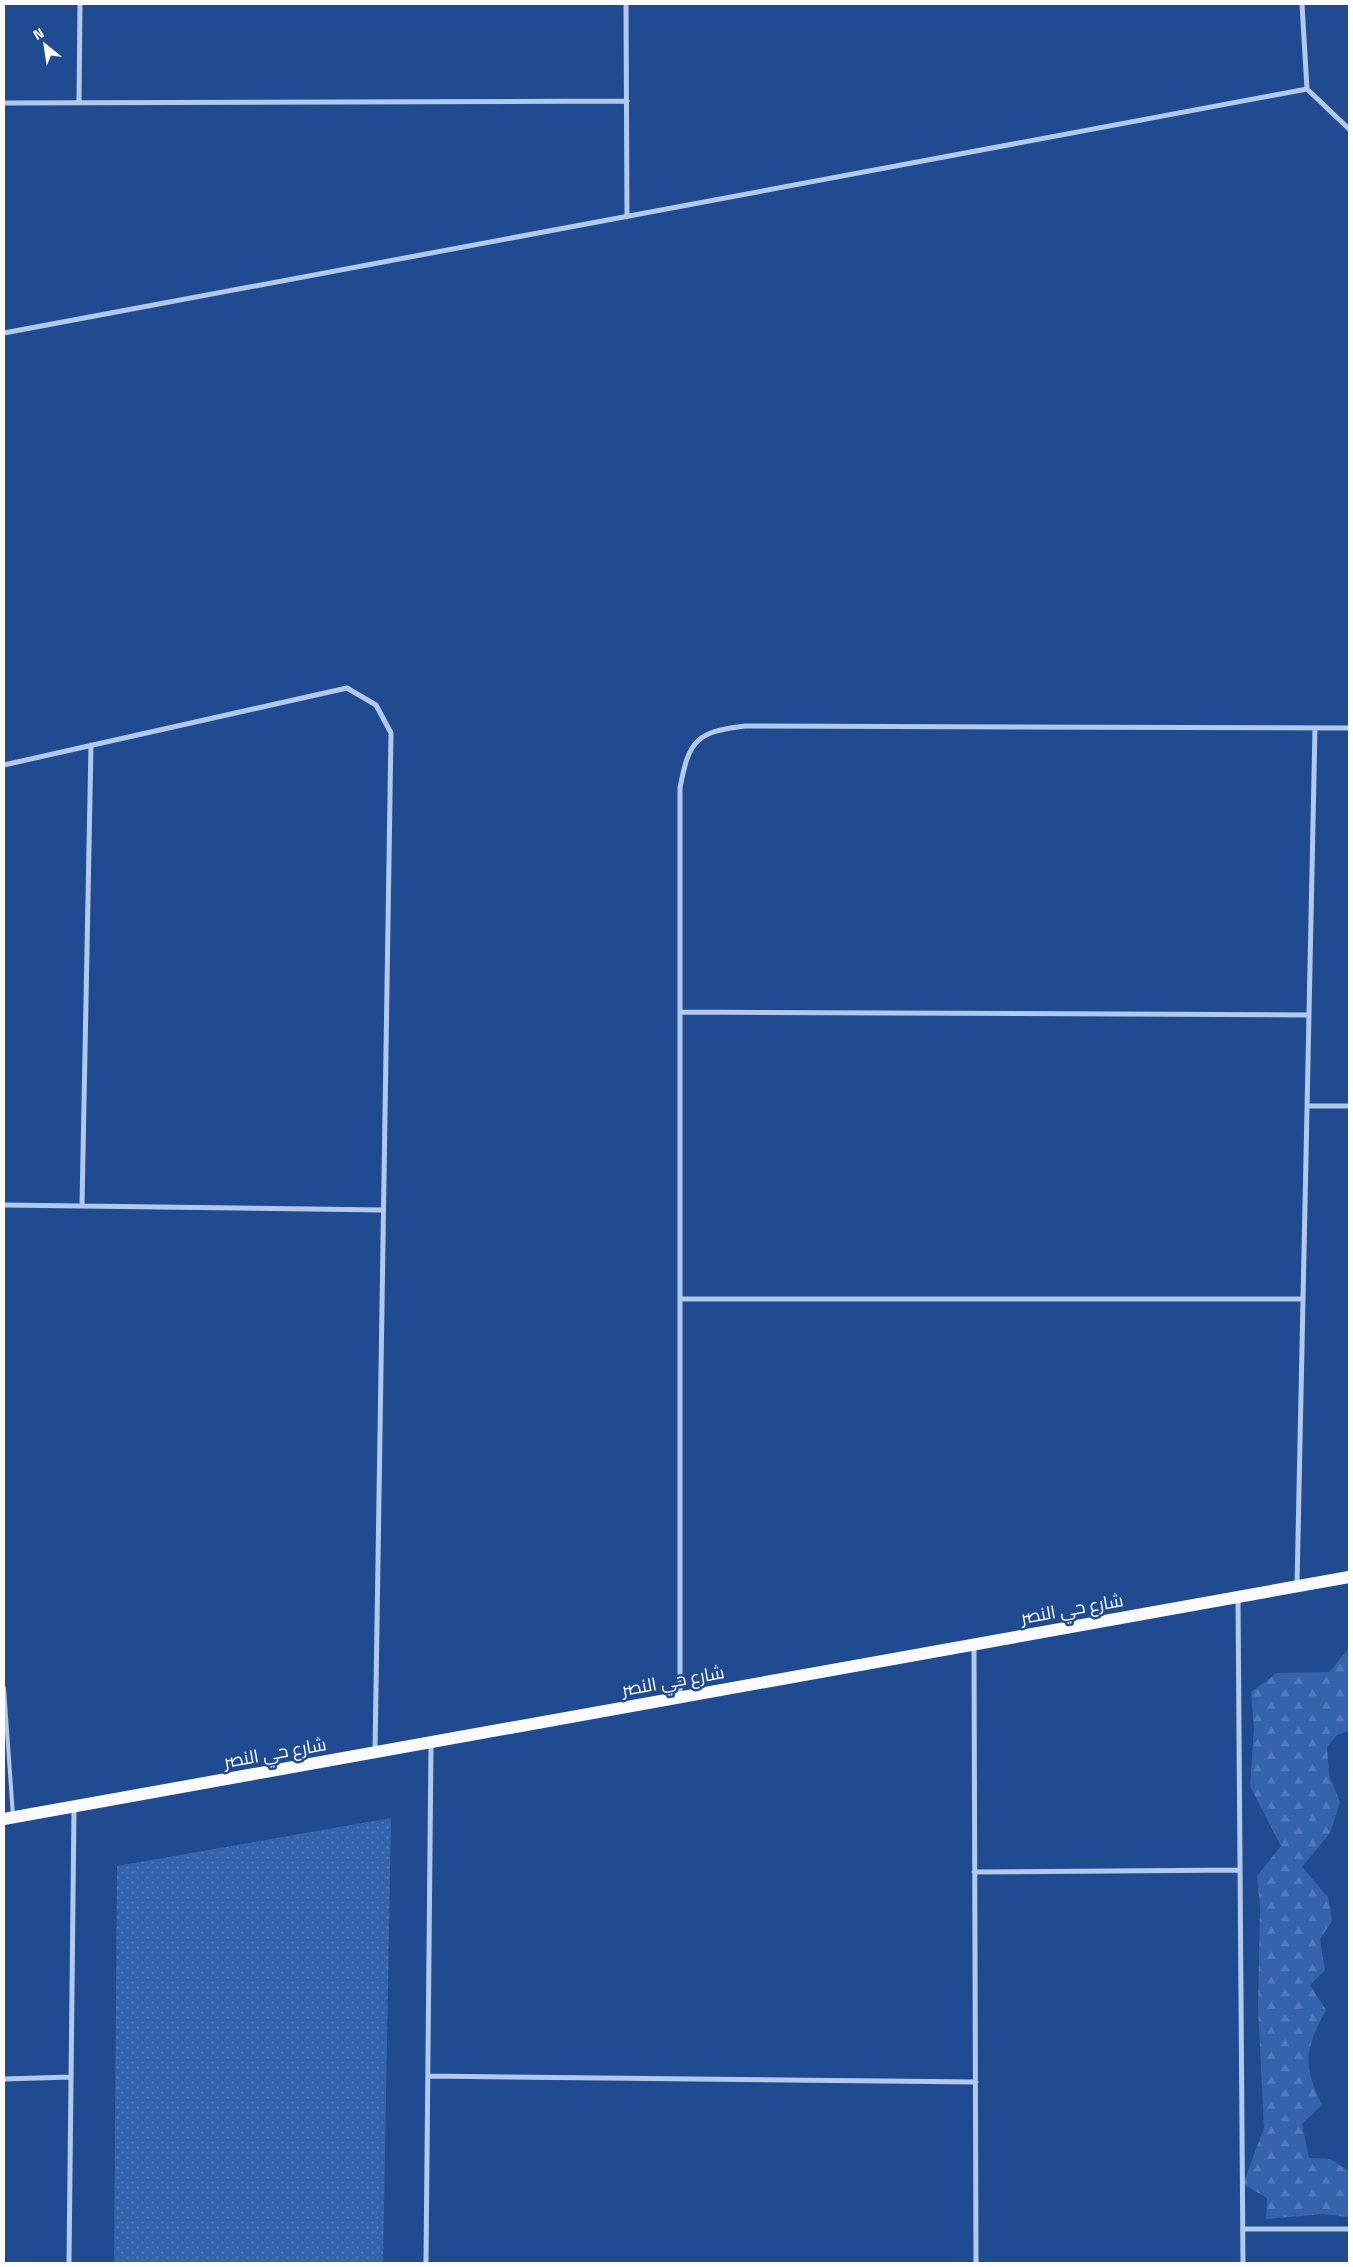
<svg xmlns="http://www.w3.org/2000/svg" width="1353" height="2267" font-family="'Titillium Web',Cairo,sans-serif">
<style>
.grass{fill:url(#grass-dots)}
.forest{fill:url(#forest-firs)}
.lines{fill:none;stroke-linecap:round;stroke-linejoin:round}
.service{stroke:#b2c9ed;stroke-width:4}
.minor{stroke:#b2c9ed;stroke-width:5}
.primary{stroke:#f8faff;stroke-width:12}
.labels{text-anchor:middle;stroke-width:5;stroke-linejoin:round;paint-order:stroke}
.street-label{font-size:18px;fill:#fff;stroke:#214b90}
</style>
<defs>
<pattern id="grass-dots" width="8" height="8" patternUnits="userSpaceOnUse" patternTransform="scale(1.25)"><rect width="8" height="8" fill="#3564ad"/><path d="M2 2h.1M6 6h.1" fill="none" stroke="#537bb9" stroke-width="1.8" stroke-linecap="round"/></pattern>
<pattern id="forest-firs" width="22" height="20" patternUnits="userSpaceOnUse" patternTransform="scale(1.25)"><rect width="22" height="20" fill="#3564ad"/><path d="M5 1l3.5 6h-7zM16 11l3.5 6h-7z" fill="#537bb9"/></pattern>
</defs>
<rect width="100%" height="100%" fill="#214b90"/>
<path class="grass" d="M391,1818L383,2263H114L117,1866Z"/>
<path class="forest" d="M1349,1648V1731L1337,1735L1327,1747L1329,1775L1340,1802L1330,1833L1302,1867L1328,1897L1332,1921L1320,1939L1325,1970L1310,1985L1326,2010C1305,2049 1302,2064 1322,2105L1302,2124L1309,2158L1330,2159L1349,2171V2217L1323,2214L1266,2219L1267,2198L1243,2184L1264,2128L1258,2007L1260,1908L1257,1876L1281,1846L1250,1786L1254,1729L1251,1692L1277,1673L1329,1672Z"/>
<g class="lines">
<path class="service" d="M4,1688L13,1816"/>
<path class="minor" d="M626,4L627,217
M1302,4L1307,89L1349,129
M79,102L80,4
M4,103L627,101
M4,333L1307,89
M4,765L347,688L376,705L391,733L375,1752
M680,1012L1308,1015
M1307,1106H1349
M4,1205L383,1210
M82,1206L91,745
M680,1299H1303
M1297,1586L1315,728
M1238,1597L1243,2263
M974,1646L976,2263
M680,1697V788C689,740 696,732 745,726L1349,728
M974,1872L1240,1870
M428,2076L976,2082
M4,2079L71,2077
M1243,2229H1349
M69,2263L74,1808
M426,2263L431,1744"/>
<path class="primary" d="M4,1819L1349,1577"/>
</g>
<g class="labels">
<g class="street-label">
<text transform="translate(1072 1609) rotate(-10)" y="6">شارع حي النصر</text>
<text transform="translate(673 1681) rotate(-10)" y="6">شارع حي النصر</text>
<text transform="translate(275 1753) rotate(-10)" y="6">شارع حي النصر</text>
</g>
</g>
<rect width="1353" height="2267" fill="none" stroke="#ffffff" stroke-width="10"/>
<g transform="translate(45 45) rotate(330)" stroke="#214b90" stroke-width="4" paint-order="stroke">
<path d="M0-4L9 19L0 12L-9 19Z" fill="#ffffff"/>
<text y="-8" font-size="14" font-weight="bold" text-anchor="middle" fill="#ffffff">N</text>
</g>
</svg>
